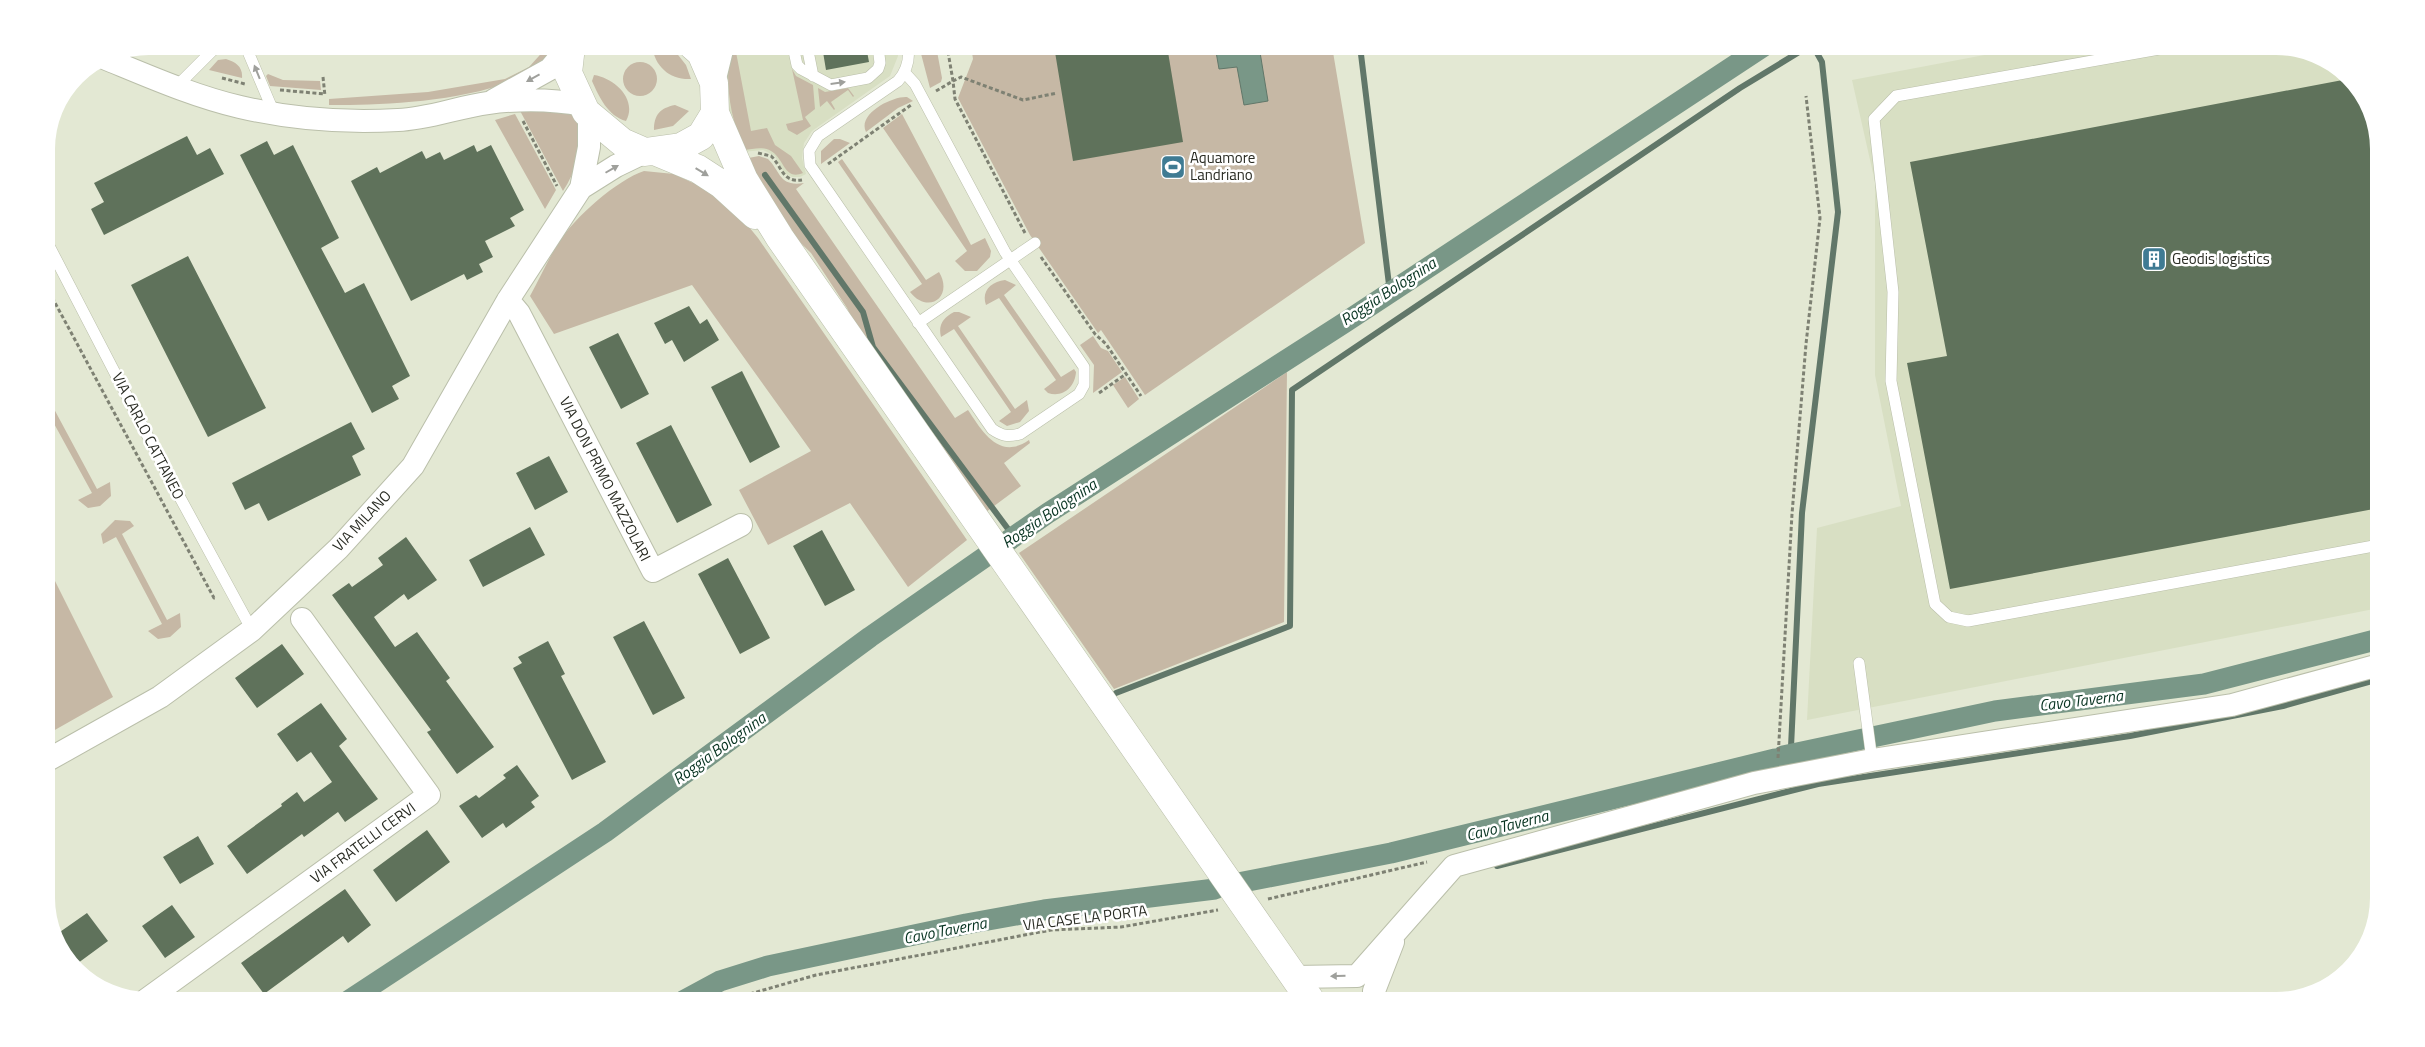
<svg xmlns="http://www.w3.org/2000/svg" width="2425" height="1047" font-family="'Titillium Web',sans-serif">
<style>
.built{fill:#d8dfc3}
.green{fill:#c6b8a5}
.water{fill:#799787;stroke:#617769}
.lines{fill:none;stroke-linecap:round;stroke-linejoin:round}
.stream{stroke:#617769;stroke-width:6}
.canal{stroke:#799787;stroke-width:21}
.building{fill:#5f725b}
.service-casing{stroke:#babfaa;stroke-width:12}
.minor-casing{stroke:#babfaa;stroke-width:24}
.secondary-casing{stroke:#babfaa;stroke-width:29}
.path{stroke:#7e8173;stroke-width:3;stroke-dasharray:4 2.5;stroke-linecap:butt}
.service{stroke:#fff;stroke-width:11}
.minor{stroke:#fff;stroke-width:22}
.secondary{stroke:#fff;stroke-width:28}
.oneway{fill:#9fa09c}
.labels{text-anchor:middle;stroke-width:5;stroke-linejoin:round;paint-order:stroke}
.poi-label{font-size:15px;fill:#2a2c24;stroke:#fff;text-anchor:start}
.street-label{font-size:15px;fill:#2a2c24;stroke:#fff}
.water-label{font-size:16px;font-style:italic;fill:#073321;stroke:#fff}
</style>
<rect width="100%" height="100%" fill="#e3e8d3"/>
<path class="built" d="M728,46H898V56L890,76L812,131L804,143L802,158L806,174L800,177H792L784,173L775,156L763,150L742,152L730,125L725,70Z
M2032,46H2276L2315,54L2358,87L2379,142V608L1807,720L1817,528L1901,506L1875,375V182L1852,80Z"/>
<path class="green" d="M548,46H559C528,101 386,106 329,105V99L428,92L505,79L529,67Z
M596,46H621C613,55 604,57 594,50Z
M652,46H671L686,65L691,79C670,80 655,67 652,46Z
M919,46H936L942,78L941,82L930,88Z
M971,46H1332L1365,243L1145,395L1101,330L1098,333L1030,235L958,98L973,59Z
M736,52L751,131L767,128L775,145L791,156L803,173C784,181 784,158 771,151C763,146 753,149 744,150C730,115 726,90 729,53Z
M226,59C236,62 243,67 242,78L209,70L218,60Z
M623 79a17 17 0 1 1 34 0a17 17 0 1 1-34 0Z
M792,69L796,76L813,85L815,109L805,117L811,126L797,135L788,130L786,124L803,120Z
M268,74L283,80L320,81L321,90L270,86L266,76Z
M594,75C614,78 638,99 626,121C608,116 599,97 592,81Z
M818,88L825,92L848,88L854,96L853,97L848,90L831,102L835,109L834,110L827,101L820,107Z
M907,97L913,101L898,108L866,132C857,114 892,96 907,97Z
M675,105L689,111L673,126L654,130C654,115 660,108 675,105Z
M518,107L566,110C572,115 578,120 580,128C585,146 573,177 563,191Z
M515,114L556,190L545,209L495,120Z
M902,114L971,245L985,238L991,251L990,257L977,271H965L955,261L967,251L883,128Z
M834,139H840L850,143L821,164V151Z
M759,156L768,159C781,172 779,187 804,183L796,189L955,418L968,410C982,431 999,461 1029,440L1030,443L1004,463L1021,486L982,515L870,356L847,308L811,253L781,224L743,159Z
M842,159L926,280L939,272C954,297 928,315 910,292L922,284L838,162Z
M644,171L674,174L693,183L697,178L731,205L758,238L967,540L908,587L850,503L768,545L739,490L811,451L692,285L554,334L530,296C540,278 548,259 559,242C575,217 617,180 644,171Z
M1005,280L1016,285L1004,295L1061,377L1074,369L1076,372C1075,387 1063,398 1048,393L1044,389L1056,380L999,298L986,305C981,291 991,282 1005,280Z
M954,312H959L971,317L958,326L1015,409L1027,400L1029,411L1020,422L1007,426L999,421L1011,412L954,329L941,337C938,325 943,318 954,312Z
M1093,336L1101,348L1108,351L1122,372L1093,393L1094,365L1080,345Z
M1287,372L1284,622L1114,689L1019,553Z
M1125,377L1139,399L1128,408L1113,385Z
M46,394L97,489L110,482L111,496L100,506L88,508L78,500L92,493L46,409Z
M115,520L130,521L134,526L122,534L167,620L180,613L181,627L170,637L158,639L148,631L162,624L116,537L103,544L101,534Z
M46,563L113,697L46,735Z"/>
<path class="water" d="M1215,46H1259L1268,101L1244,105L1237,67L1219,69Z"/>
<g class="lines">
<path class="stream" d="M1360,46L1390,293
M765,175L863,312L873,347L1014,537
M1116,693L1290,626L1292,390L1740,88L1809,46
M1792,768L1791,747L1802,513L1838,212L1822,62L1813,46
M1497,866L1818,784L2130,736L2283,706L2379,679"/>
<path class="canal" d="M1783,756L1995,711L2204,684L2379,639
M1238,883L1391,853L1775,759
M348,1001L605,832L870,637L1048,513L1344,323L1764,46
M683,1001L720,981L768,966L966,924L1044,910L1215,889"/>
</g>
<path class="building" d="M822,46H866L869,62L826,70Z
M1054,46H1167L1183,142L1073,161Z
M2348,79L2358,87L2379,142V508L1950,589L1907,363L1947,356L1910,162Z
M187,136L197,155L210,148L224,174L104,235L91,209L104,202L94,183Z
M267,141L274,155L293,145L339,238L321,248L345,293L364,283L410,376L392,386L399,399L372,413L240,155Z
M474,145L477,152L491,145L524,210L510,218L515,226L485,241L493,257L479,264L483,272L467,280L464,274L411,301L351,181L377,167L380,173L422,151L426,159L440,152L444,160Z
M188,256L266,408L208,437L131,285Z
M689,306L700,324L707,319L719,340L684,362L672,340L665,344L654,323Z
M618,333L649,394L621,409L589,347Z
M742,371L780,447L750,463L711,387Z
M351,422L365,449L352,456L361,475L268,521L259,503L245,510L232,483Z
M671,425L712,505L677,523L636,443Z
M549,456L568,492L535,510L516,473Z
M530,527L545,555L483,587L469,560Z
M822,530L855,590L825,606L793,546Z
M406,537L437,580L408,600L404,594L374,617L395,647L417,632L450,678L446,681L494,747L457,774L427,732L431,730L332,595L349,583L352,587L383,565L378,558Z
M728,558L770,638L740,654L698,574Z
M644,621L685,698L653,715L613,637Z
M548,641L565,674L561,676L606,762L572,780L513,668L522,663L518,657Z
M282,644L304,674L257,708L235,678Z
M321,703L347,739L339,746L378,799L345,822L338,812L304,837L302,834L247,874L227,846L282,806L281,804L297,792L304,802L332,782L311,752L297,762L277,734Z
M517,765L539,796L531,802L535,807L506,828L503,823L482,838L459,806L476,795L479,798L506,778L503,775Z
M427,830L450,862L396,902L373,870Z
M198,836L214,864L180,884L163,857Z
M345,889L371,925L348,943L343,936L264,994L241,963Z
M172,905L195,937L165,958L142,926Z
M87,913L108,941L74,966L67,960L57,934Z"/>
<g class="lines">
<defs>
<path id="service" d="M228,46L246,47L274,113
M793,46L797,65L801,69L831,85L868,78L878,69L880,63L878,46
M807,46L813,76
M2176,46L1896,96L1874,119L1893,292L1891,381L1935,604L1949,617L1968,621L2379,545
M905,73L915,84L1005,252L1084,367V385L1079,394L1020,434C1008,437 1002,436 992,429L810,165L809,151L818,136L898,81C907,71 910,60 908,46
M177,86L213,50L227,46
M46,240L171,481L252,630
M918,323L1035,243
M1859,663L1872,760"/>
<path id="minor" d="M104,58C148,76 193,96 240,107C291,119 346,123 398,120C428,119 458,107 488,103C519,99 552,99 583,105
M714,83L723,46
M494,100L550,69L569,46
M581,188L616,166L645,152
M508,300L519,313L653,571L741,525
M46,761L160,697L252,630L339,548L413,466L508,300L581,188L589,147V116
M1294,977L1357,976L1454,866L1754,783L1872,760L2232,705L2379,665
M146,1000L429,795L302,619
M1375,1001L1374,991L1393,942"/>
<path id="secondary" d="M571,46L568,73L586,112L622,142L645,152L681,147L701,136L715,113L714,83L701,53L693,46
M715,113L744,180L780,238L1311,1001
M657,152L698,169L721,184L755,215"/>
</defs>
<use href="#service" class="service-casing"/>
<use href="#minor" class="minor-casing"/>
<use href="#secondary" class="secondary-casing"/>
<path class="path" d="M323,77L325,96
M222,78L245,84
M280,90L325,94
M936,91L953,81L947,46
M523,121L557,186
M758,153L771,156C782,166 782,183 802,180
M828,164L911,105
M1025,233L955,99L953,81L961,77L1023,100L1057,93
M1041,257L1095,334L1106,344L1141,396
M46,286L214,598L217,597
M1099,393L1126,374
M1778,758L1792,514L1806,344L1820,218L1806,96
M1268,899L1427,862
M725,1001L816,975L1051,930L1121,927L1218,910"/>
<use href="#service" class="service"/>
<use href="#minor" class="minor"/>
<use href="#secondary" class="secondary"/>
</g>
<defs><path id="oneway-solid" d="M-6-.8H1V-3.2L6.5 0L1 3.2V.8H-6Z" transform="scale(1.25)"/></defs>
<g class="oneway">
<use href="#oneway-solid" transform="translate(257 72) rotate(-112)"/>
<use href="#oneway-solid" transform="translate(533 78) rotate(151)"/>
<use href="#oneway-solid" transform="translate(838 83) rotate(-8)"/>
<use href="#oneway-solid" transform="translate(612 169) rotate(-30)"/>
<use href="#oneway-solid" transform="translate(702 172) rotate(31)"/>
<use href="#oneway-solid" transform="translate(1338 976) rotate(179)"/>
</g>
<defs>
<symbol id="stadium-square" viewBox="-11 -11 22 22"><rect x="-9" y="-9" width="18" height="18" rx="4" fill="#3f7b93" stroke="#fff"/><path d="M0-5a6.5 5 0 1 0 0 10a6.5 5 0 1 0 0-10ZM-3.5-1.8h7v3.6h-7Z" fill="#fff"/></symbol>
<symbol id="building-square" viewBox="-11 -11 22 22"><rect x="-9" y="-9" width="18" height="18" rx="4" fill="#3f7b93" stroke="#fff"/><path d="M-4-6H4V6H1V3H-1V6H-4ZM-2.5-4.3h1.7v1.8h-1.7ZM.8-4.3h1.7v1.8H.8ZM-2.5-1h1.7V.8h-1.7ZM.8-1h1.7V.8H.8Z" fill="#fff"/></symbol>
</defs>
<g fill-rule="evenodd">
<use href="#stadium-square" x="1159" y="153" width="28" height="28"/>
<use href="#building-square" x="2140" y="245" width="28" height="28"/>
</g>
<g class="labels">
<g class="poi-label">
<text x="1190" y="163">Aquamore<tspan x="1190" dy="17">Landriano</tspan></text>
<text x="2172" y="264">Geodis logistics</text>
</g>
<g class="street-label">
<text transform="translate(148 436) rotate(63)" y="5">VIA CARLO CATTANEO</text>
<text transform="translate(605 479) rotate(63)" y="5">VIA DON PRIMO MAZZOLARI</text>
<text transform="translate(362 521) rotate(-47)" y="5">VIA MILANO</text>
<text transform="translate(363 843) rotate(-36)" y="5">VIA FRATELLI CERVI</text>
<text transform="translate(1085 918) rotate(-7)" y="5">VIA CASE LA PORTA</text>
</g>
<g class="water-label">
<text transform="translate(1388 291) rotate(-33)" y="6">Roggia Bolognina</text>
<text transform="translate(1049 513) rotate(-34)" y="6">Roggia Bolognina</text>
<text transform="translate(2081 700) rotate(-7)" y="6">Cavo Taverna</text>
<text transform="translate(719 748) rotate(-36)" y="6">Roggia Bolognina</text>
<text transform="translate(1507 825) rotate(-14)" y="6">Cavo Taverna</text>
<text transform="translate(945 930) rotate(-11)" y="6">Cavo Taverna</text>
</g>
</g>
<path d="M0 0H2425V1047H0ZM149 55H2276A94 94 0 0 1 2370 149V898A94 94 0 0 1 2276 992H149A94 94 0 0 1 55 898V149A94 94 0 0 1 149 55Z" fill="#fff" fill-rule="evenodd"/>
</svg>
